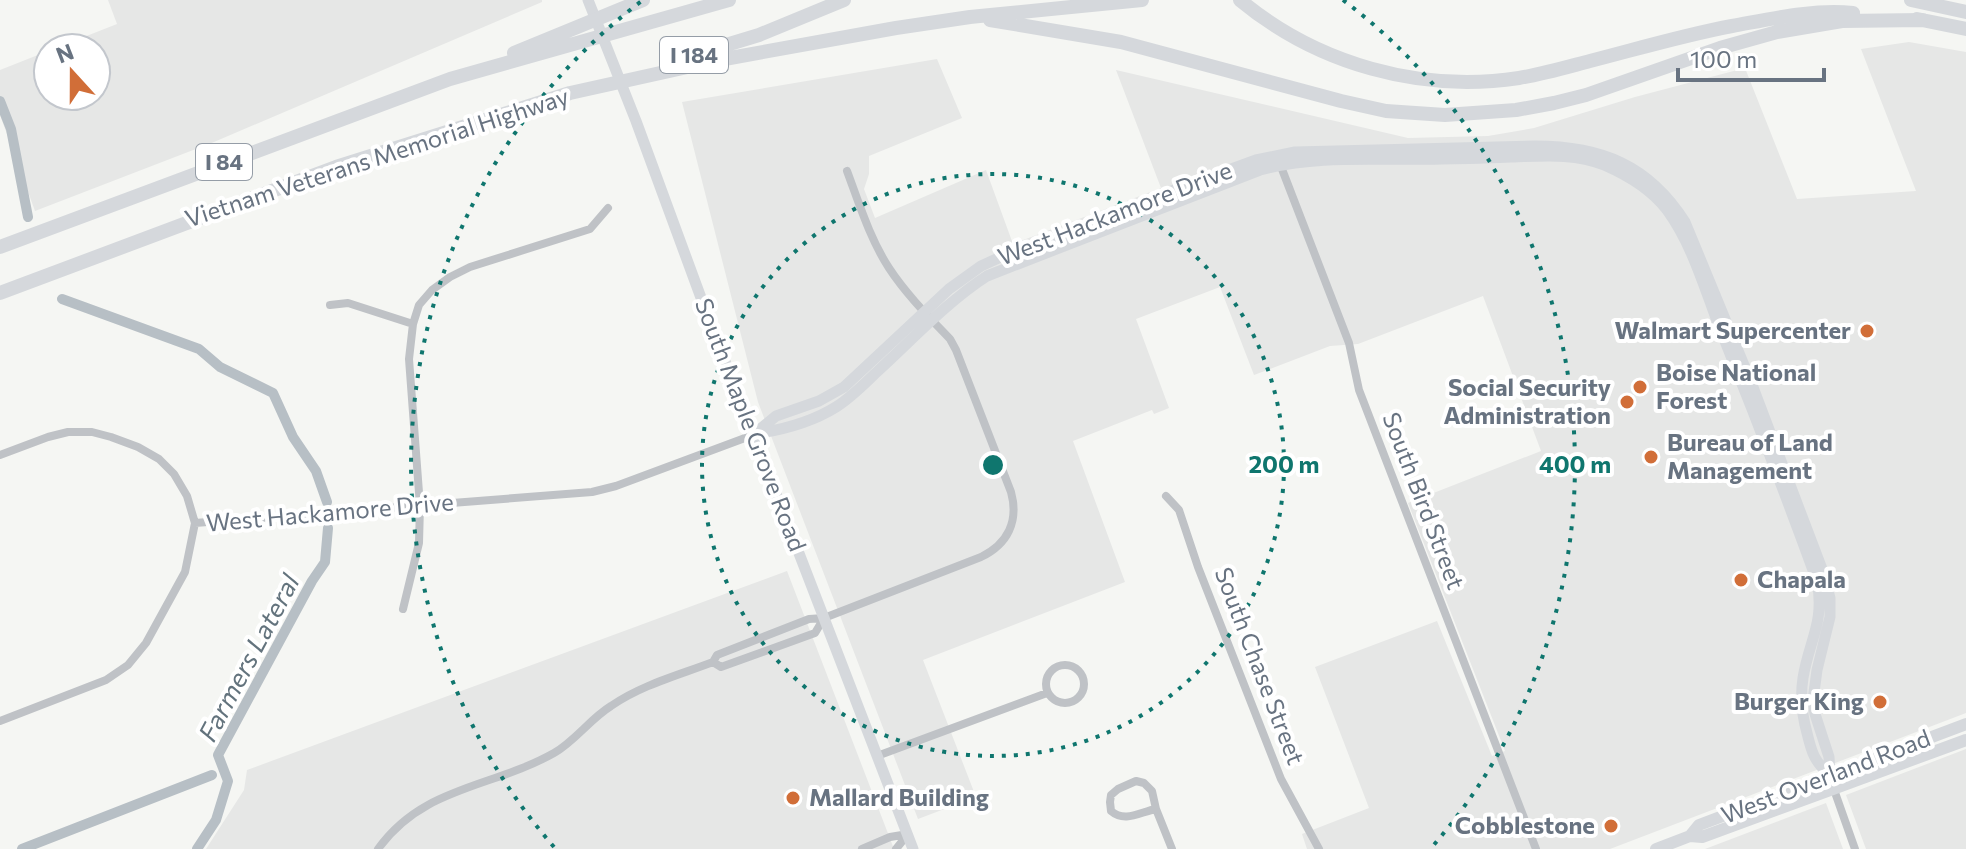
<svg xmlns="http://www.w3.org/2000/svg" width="1966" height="849" font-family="Commissioner,sans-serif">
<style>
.built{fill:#e6e7e6}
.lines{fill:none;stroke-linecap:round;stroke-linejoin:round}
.canal{stroke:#b7bfc5;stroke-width:10}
.street{stroke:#bfc2c6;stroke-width:8}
.secondary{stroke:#d5d8dc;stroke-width:11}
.primary{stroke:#d5d8dc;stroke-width:12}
.highway{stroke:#d5d8dc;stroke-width:14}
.ring{fill:none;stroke:#0f766e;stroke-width:4;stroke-dasharray:4 8}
.poi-dot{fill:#d16e38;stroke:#fff;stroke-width:3}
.labels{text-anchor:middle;stroke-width:8;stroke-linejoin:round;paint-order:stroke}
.shield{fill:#fff;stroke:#959da7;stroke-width:2}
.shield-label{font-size:22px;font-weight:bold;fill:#687381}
.street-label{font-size:24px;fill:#687381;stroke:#fff}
.poi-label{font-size:24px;font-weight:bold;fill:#687381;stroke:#fff;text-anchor:end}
.water-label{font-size:26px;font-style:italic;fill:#63737d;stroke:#fff}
.centre{fill:#0f766e;stroke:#fff;stroke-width:4}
.ring-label{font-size:24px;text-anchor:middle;font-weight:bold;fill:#0f766e;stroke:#fff;stroke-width:8;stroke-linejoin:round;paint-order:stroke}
</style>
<rect width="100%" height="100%" fill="#f5f6f3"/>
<path class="built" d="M108,0H542V2L214,142L35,211L0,115V70L48,51V96H96V48H56L117,24Z
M1909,42L1966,52V713L1610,849H1307L1302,834L1369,808L1315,667L1437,621L1492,756L1505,751L1408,503L1541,451L1483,296L1358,344L1330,346L1254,375L1220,287L1136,319L1169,408L1154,414L1152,410L1073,441L1125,582L923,660L976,797L918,819L758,402L682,102L937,59L962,118L869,156V174L864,189L875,218L986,170L1013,244L1161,188L1116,70L1408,138L1488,136L1534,128L1635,97L1745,68L1797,199L1916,191L1861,49Z
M787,571L894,849H206L244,790L247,770Z
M1966,749V849H1866L1846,795Z
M1826,803L1843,849H1705Z"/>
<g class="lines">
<path class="canal" d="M0,101L11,129L28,217
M62,299L199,349L220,367L273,393L293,437L316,471L327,502
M22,849L212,775
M197,849L216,820L228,781L218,755L312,581L325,562L328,528"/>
<path class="street" d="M1280,164L1349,343L1359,390L1536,849
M330,305L348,303L413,324
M0,455L48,437L68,432H92L111,437L138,447L159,459L174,474L187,496L195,523L185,572L146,643L128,665L106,680L0,721
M1166,496L1179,510L1198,567L1281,779L1319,849
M195,523L592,492L616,486L753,435
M403,609L419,543L420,506L409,359L413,324L419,305L432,290L450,277L470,267L590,229L608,208
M713,662L721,667L815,633L824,618
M1046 684a19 19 0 1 1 38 0a19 19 0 1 1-38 0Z
M877,756L1047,693
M1832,784L1855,849
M1156,809C1140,812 1125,823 1111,811L1110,802L1111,795L1118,789L1136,781L1144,783L1152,791L1156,809L1172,849
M378,849C423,786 492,788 554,753C575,741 590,719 611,706C641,685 679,675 713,662L717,655L809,619L824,618L981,557C1008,544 1019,521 1011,492L956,350L950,339C929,317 906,294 889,268C870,239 859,203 847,171
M862,849L890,837L908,834
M896,849L908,834"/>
<path class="secondary" d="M588,0L636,121L711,325L913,849
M754,434C782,430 812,422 836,407C852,397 865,383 879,370C914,338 947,302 987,276L1260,170C1318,154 1380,161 1441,159C1465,159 1489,158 1514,157C1543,156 1575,153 1604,165C1627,175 1651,189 1667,210C1692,244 1704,287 1719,326C1753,410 1786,496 1817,581C1825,623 1809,640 1803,678C1800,697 1802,715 1807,733C1812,754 1814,760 1830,776
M753,435L776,416L819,401L844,387L949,289L981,266L1005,255L1085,226L1174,190L1256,160L1295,152L1535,146C1601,146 1649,165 1685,222L1751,382L1822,569L1830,598V617L1817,670L1813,700L1815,714L1829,757L1830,776"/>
<path class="primary" d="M1690,836L1699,825L1966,724
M1656,849L1690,836L1702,837C1790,804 1878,773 1966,740"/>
<path class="highway" d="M1240,0C1317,64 1420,93 1519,78C1543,74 1567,67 1590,61C1637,49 1684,35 1732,26C1771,19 1813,9 1853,13
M1911,0L1966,12
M1917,19L1966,29
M990,20L1121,42L1341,101L1386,111L1445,115L1516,110L1554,103L1586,95L1720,48L1777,32L1842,21L1923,20
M514,53L643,0
M670,62L759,35L844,0
M0,247L450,79L729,0
M0,293L336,167L570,93L719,60L896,28L970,17L1142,0"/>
</g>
<g class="ring">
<circle cx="993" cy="465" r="291"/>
<path d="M554 847A582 582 0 0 1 643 0M1343 0A582 582 0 0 1 1432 847"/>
</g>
<g class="poi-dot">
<circle cx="1867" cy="331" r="8"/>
<circle cx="1640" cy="387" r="8"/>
<circle cx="1627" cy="402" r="8"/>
<circle cx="1651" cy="457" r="8"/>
<circle cx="1741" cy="580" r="8"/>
<circle cx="1880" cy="702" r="8"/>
<circle cx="793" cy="798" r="8"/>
<circle cx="1611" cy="826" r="8"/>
</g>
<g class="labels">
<g class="shield">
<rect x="660" y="37" width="68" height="36" rx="6"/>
<rect x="196" y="144" width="56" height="36" rx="6"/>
</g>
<g class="shield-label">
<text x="694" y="63">I 184</text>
<text x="224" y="170">I 84</text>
</g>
<g class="street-label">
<text transform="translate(377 158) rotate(-18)" y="8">Vietnam Veterans Memorial Highway</text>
<text transform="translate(1115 214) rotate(-21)" y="8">West Hackamore Drive</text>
<text transform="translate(750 425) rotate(69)" y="8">South Maple Grove Road</text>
<text transform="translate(1423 501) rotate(69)" y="8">South Bird Street</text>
<text transform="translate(330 513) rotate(-5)" y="8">West Hackamore Drive</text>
<text transform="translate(1259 666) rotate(69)" y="8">South Chase Street</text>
<text transform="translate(1826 777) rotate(-21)" y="8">West Overland Road</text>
</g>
<g class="poi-label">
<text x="1851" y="339">Walmart Supercenter</text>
<text x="1656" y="381" text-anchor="start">Boise National<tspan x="1656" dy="28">Forest</tspan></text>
<text x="1611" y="396">Social Security<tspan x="1611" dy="28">Administration</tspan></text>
<text x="1667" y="451" text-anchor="start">Bureau of Land<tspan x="1667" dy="28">Management</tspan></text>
<text x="1757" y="588" text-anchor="start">Chapala</text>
<text x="1864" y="710">Burger King</text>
<text x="809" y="806" text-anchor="start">Mallard Building</text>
<text x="1595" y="834">Cobblestone</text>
</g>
<g class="water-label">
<text transform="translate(249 658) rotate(-62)" y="9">Farmers Lateral</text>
</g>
</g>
<circle cx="993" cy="465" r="12" class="centre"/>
<g class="ring-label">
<text x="1284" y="473">200 m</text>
<text x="1575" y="473">400 m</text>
</g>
<g transform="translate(72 72) rotate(339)"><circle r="38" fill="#ffffff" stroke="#c3c7cd" stroke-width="2"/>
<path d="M0-6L14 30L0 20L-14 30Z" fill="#d16e38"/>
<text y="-12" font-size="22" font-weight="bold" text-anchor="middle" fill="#687381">N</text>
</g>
<path d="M1678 68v12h146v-12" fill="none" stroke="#687381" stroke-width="4"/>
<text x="1690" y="68" font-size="24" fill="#687381" stroke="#ffffff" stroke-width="6" paint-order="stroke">100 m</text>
</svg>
